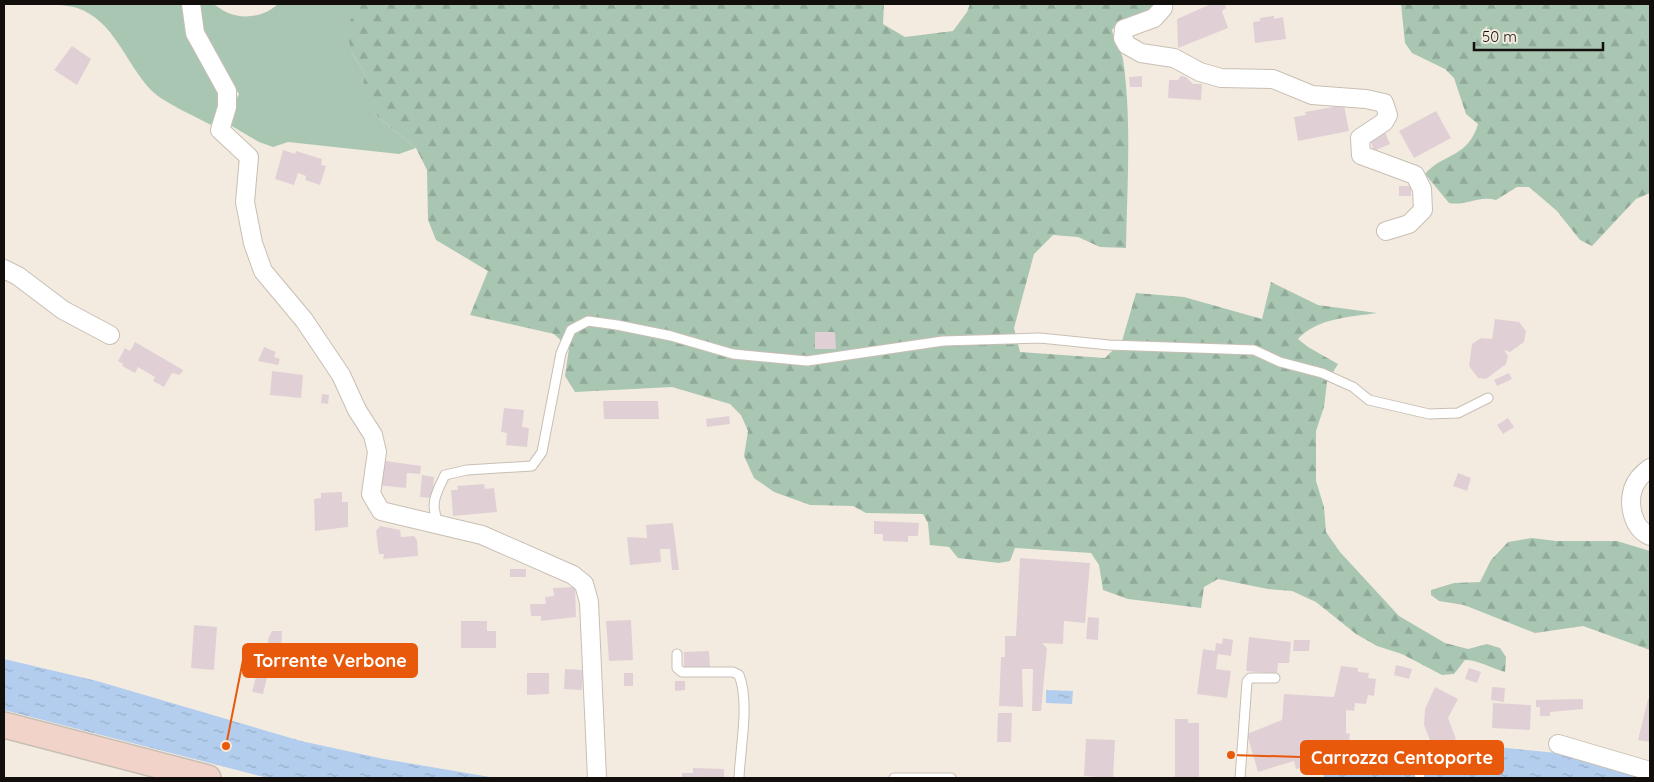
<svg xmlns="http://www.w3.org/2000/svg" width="1654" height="782" font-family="Quicksand,sans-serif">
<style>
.green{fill:#a9c6b3}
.forest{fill:url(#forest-firs)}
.water{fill:url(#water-ripples)}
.building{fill:#e0d0d5}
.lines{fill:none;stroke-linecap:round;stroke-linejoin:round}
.service-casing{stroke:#c8bfb4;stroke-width:11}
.minor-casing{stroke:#c8bfb4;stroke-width:20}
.secondary-casing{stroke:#c8bfb4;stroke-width:28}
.service{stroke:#fff;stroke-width:9}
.minor{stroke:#fff;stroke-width:18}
.secondary{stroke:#f2d3ca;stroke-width:25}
.leader{fill:none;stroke:#e8590c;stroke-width:2}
.callout-dot{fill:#e8590c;stroke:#f4ebe0;stroke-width:2}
.callout{fill:#e8590c;stroke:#e8590c;stroke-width:2}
.callout-label{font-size:18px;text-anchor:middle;font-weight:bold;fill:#fff}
</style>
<defs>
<pattern id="forest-firs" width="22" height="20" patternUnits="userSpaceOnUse" patternTransform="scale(1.25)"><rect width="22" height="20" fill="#a9c6b3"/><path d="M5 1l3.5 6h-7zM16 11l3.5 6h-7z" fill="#90a999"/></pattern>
<pattern id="water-ripples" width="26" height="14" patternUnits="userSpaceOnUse" patternTransform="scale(1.25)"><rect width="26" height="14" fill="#b2cded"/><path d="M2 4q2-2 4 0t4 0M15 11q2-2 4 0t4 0" fill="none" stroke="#98afca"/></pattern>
</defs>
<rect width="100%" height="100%" fill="#f4ebe0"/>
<path class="green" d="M46,4H184L221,92L220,106L211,125C195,116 162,102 151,90C126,64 114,20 77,8C68,5 56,5 46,4Z
M196,4C201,4 207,3 212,4C217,5 221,10 226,12C243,20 264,17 278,4H358L351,52L365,73L362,98L377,116L416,148L399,154L288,142L273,147L259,142L230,125L231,110L239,94L202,39Z"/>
<path class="forest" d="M358,4H884L883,24L905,37L953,31L967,12L970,4H1155L1145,14L1120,20L1112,30C1114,41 1121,50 1123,59C1132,121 1127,186 1126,248L1100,247L1078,237L1053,235L1034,254L1014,328L1020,352L1105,358L1122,341L1136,293L1184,297L1262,319L1271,282L1318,305L1377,313C1350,317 1317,318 1298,339L1308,347L1338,364L1327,382L1324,407L1316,431V481L1324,507L1326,532L1340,552L1399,616L1445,643L1468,649L1487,644L1500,648L1506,657L1505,672C1491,668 1478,660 1465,660L1454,674L1442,675L1402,654L1377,646L1356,634L1316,602L1292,591L1268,589L1218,579L1204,587L1201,608L1128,599L1103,590L1099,565L1091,553L1015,548L1010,561L999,563L958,558L949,547L930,545L928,523L923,514L866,513L853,506L810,505L774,492L754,478L744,456L748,431L741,415L730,404L672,387L575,392L565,376L569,348L554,334L470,315L488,271L436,240L428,220L427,170L416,148L377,116L361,98L365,73L351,52L347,28Z
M1401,4H1650V193L1636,199L1592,246L1580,240L1557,211L1529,187H1517L1496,200C1478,195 1468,206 1449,203L1425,174C1443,153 1468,158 1478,124L1466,114L1454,78L1445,69L1412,53L1405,43Z
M1532,538L1556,541H1617L1650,551V650L1583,626L1535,633L1464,605L1439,601L1431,595V590L1454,583L1480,582L1491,560L1508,542Z"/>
<path class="water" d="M4,659L97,681L301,741L384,759L496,778H268L4,710Z
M1046,690L1073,691L1072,704L1046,703Z
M1467,744L1567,754L1649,778H1324L1323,773L1352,769Z"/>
<path class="building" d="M1211,4H1225L1226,8L1222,11L1228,28L1178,48L1177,19Z
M1274,16V19L1283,17L1286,39L1255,43L1253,22L1260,21V18Z
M72,46L91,59L77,85L54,70Z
M1142,76V87H1130L1129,77Z
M1181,76L1186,77L1193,84H1202L1201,100L1168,98L1169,80H1178Z
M1344,105L1349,131L1298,141L1294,117L1306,115L1305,112Z
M1436,111L1451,138L1414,158L1399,131Z
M1385,132L1390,144L1374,151L1370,139Z
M283,150L295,154L296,151L322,159L321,165L326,166L320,185L305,180L306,176L298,173L294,185L275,179Z
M1399,186H1411V196H1399Z
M1495,319L1519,322L1526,331L1524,342L1510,352L1504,350L1508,356L1506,364L1486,379L1478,378L1469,366L1472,344L1481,338L1492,339Z
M815,332H835L836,349H815Z
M135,342L183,370L180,375L172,373L164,387L153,381L155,377L138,367L135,373L122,366L123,364L118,361L125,348L130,351Z
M264,347L276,352L274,357L280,359L278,365L258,361Z
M272,371L303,375L301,398L270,395Z
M1509,373L1512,379L1497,386L1494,380Z
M322,394L329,395L328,404L321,403Z
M603,401H658L659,419H604Z
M504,408L524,410L522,427L529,428L527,447L506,445L507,433L501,432Z
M729,416L730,424L707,427L706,419Z
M1508,418L1514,427L1503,434L1497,425Z
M379,460L421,466L420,474L407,473L406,488L376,485Z
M1458,473L1471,478L1467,491L1453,486Z
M422,475L434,477L432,498L420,497Z
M484,484L485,489L494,488L497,512L453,516L451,490H458L457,486Z
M342,492V502H348V527L315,531L314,499L321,498V493Z
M874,521L919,523L918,536H908V542L883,541V534H874Z
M673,523L679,570H672L670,549H660L661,562L630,565L627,537L647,538L646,525Z
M380,526L400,530L401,537L414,536L417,540L418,556L383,559L384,554H379L376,531Z
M1020,558L1090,563L1085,623L1064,621L1063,644L1042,643L1047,648L1041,711H1032L1033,669H1022L1023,707L999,706L1001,657H1005V636H1016Z
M510,569H526V577H510Z
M575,587L576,617L541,621V616H531L530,604H546L545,597L554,596L553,588Z
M1088,617L1099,618L1098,640L1086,639Z
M631,620L633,660L609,661L606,621Z
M461,621H487V631H496V648H461Z
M194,625L217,627L214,670L191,668Z
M272,631H282L281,655L268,654V639Z
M1249,637L1291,642L1289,663H1278L1277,674L1246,671Z
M1223,638L1233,640L1231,656L1218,654L1216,669L1231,671L1227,698L1197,694L1203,649L1215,651L1216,643L1222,644Z
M1294,640H1310L1309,651H1293Z
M709,651L710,667L684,668V652Z
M1396,665L1412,669L1409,679L1394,675Z
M1341,666L1358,668V672L1369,673L1368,678L1376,679L1374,696L1368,695L1366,704L1355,703L1354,711L1346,710V733L1350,734L1346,768L1312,765L1296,769L1294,761L1258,772L1247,734L1282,720L1284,694L1334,697Z
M1469,668L1481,672L1477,683L1465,679Z
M565,669L583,670L582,690L564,689Z
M259,672L268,674L263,694L252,692L256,677H258Z
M527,673H549V694L527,695Z
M624,673H633V686H624Z
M675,681H685V690L675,691Z
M1435,687L1458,699L1448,718L1456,739L1433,748L1424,725L1425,709Z
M1492,687L1505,688L1504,702L1491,700Z
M1583,699V709L1550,712V716H1540V707H1536V700Z
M1648,699H1650V742L1638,740Z
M1493,703L1531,705L1530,730L1492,728Z
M998,713H1012L1011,742H997Z
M1175,719H1188V723H1199V778H1175Z
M1086,739L1115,740L1113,778L1084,776Z
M693,768L724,769V778H682V773H693Z"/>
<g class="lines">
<defs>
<path id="service" d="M439,524C429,505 436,493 445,475L467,470L532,466L542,452L561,353L571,330L588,321L617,325L671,336L733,354L807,361L943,341L1040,338L1109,345L1254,350L1280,362L1322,373L1353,387L1369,400L1429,414L1458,413L1488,398
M677,654V668L682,672H733L739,675C750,702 740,749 739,778
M1362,755L1404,748L1415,751L1420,778
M894,778H951
M1240,778L1247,682L1250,678H1275"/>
<path id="minor" d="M191,4L195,33L227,91V107L220,130L249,157L245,202L253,243L263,271L304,320L341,375L357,410L373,435L377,452L371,494L381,511L482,535L573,575L584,584L589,602L597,778
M1163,4V8L1154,18L1124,29L1123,38L1127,45L1141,53L1174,58L1200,72L1221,78L1273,79L1312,95L1366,99L1384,103L1388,115L1384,122L1360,138L1361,155L1415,175L1422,189L1423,210L1409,224L1386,231
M4,269L18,276L63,310L110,335
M1650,468C1643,473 1636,480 1633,489C1628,505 1633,529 1650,536
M1558,744L1650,771"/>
<path id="secondary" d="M4,725L208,778"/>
</defs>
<use href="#service" class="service-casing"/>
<use href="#minor" class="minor-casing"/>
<use href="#secondary" class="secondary-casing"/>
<use href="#service" class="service"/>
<use href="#minor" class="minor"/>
<use href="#secondary" class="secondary"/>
</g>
<path class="leader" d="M226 746L243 660M1231 755L1301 757"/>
<g class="callout-dot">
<circle cx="226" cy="746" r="5"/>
<circle cx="1231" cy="755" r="5"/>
</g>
<g class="callout">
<rect x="243" y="644" width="174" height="33" rx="5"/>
<rect x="1301" y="741" width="202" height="33" rx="5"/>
</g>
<g class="callout-label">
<text x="330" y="667">Torrente Verbone</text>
<text x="1402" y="764">Carrozza Centoporte</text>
</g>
<rect width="1654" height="782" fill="none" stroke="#110e0b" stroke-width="10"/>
<path d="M1474 42v8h129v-8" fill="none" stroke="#110e0b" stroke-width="2.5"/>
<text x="1482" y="42" font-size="15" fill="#110e0b" stroke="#f4ebe0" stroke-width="4" paint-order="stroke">50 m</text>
</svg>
